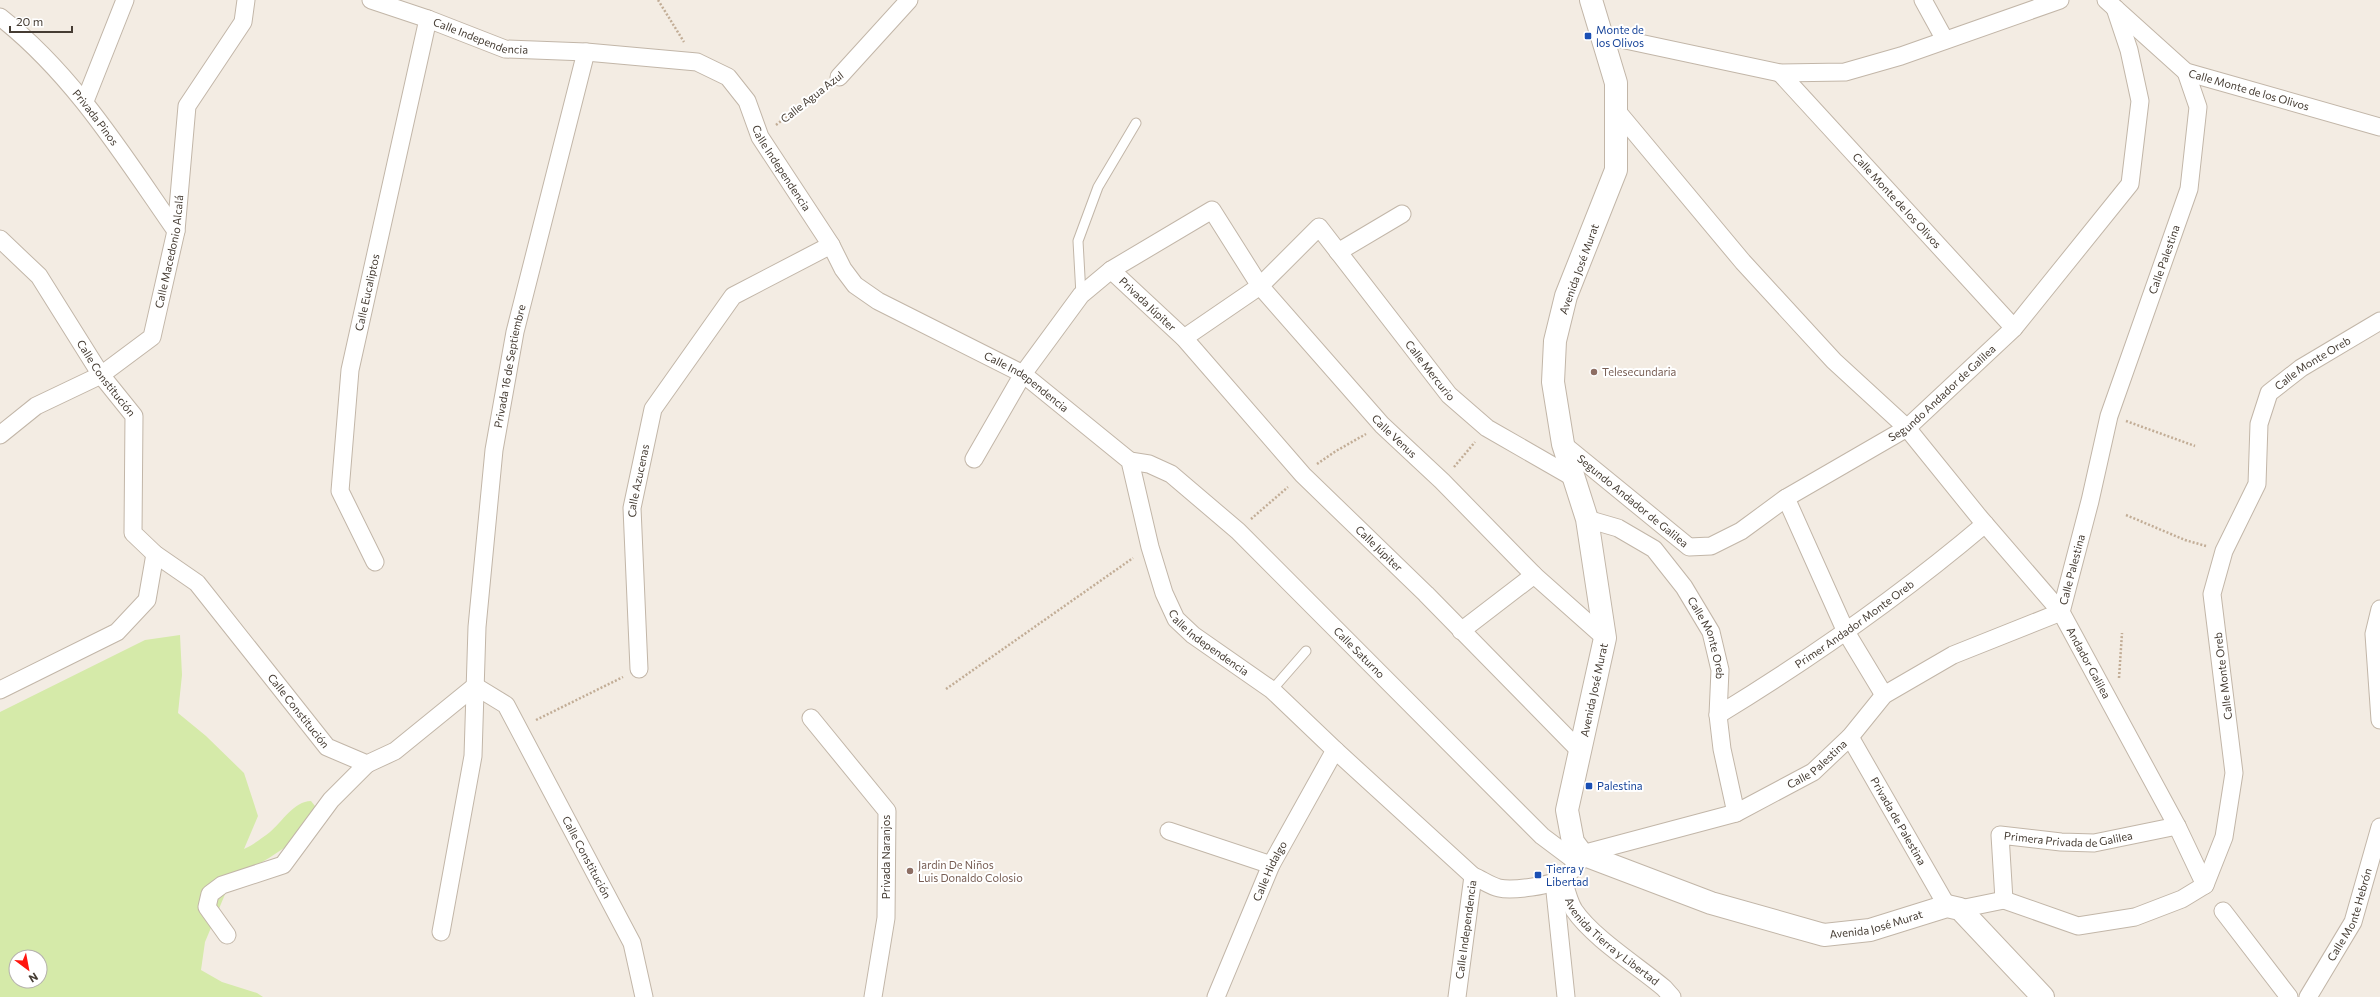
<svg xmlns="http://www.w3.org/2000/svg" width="2380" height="997" font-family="Commissioner,sans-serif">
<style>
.green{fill:#d5eaa9;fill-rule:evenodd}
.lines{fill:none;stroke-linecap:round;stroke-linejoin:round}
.service-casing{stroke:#c2b6a8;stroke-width:11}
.minor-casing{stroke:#c2b6a8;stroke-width:19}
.tertiary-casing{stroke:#c2b6a8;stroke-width:24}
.path{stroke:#c2ad96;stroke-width:2.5;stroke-dasharray:2 2;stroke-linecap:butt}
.service{stroke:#fff;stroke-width:9}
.minor{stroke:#fff;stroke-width:17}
.tertiary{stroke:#fff;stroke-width:22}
.transit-dot{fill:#1a4fb4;stroke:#fff;stroke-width:1.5}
.education-dot{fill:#8d6e63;stroke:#fff;stroke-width:1.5}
.labels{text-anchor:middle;stroke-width:4;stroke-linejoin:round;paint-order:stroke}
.transit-label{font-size:11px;fill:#164399;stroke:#fff;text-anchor:start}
.street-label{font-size:11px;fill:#453c33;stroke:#fff}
.education-label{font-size:11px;fill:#785e54;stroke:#fff;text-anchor:start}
</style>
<rect width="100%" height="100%" fill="#f3ece3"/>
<path class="green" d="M180,635L182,675L178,713L206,736L244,773L258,816L244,849C253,845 262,838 270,832C282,822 294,801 311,801L315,806L313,816L293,842L269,858L231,880L205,942L201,970L222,982L257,993L263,997H0V712L145,640ZM16,957H40V981H16Z"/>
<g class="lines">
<defs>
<path id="service" d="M1081,295L1078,241L1098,187L1136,123
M1272,690L1306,651"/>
<g id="minor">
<path id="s1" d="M371,0L428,19L505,49L586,52L697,62L728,77L747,101L760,137L831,245L843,269L855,285L878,301L1023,374L1130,461L1150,547L1164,593L1176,619L1193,635L1272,690L1335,750L1473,876C1481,879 1490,886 1499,888C1512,891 1551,886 1563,878C1571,873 1578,863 1582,854L1736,813L1813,772L1850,737L1884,695L1953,655L2061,612L2090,501L2109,416L2189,189L2198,107L2186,72"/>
<path d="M1923,0L1945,40"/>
<path id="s2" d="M2106,0L2186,72L2380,127"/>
<path id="s3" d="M0,17C74,75 123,155 176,231"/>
<path d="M1602,35L1780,73L1845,72L1901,56L2060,0"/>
<path id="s4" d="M1780,73L2014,328"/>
<path d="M839,77L909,0"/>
<path d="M85,101L125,0"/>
<path id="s5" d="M1617,111L1743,262L1834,361L1907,428L1979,517L2061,612L2177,826L2205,885"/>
<path id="s6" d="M0,239L39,276L101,375L134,416L133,533L155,554L197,583L327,747L367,764L395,751L475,686L506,705L632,943L644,997"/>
<path d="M1338,252L1402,214"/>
<path id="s7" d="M1111,270L1184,338L1303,475L1426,594L1581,752"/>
<path id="s8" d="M1184,338L1260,286L1319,227L1449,395L1487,428L1574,478"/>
<path id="s9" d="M0,435L36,406L101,375L152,337L176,231L187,106L243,22L246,0"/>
<path id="s10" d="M1563,444L1689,547L1711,546L1741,531L1786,498L1907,428L2014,328L2130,184L2140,101L2129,50L2115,8"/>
<path id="s11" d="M974,459L1023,374L1081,295L1111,270L1212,210L1260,286L1382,425L1442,481L1534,575L1605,638"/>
<path id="s12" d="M1130,461L1149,464L1171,474L1238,531L1542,836L1578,863"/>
<path d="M1786,498L1846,632L1884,695"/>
<path id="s13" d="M1587,519L1618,528L1654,549L1684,587L1711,632L1720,670L1718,715L1722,749L1736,813"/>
<path id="s14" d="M375,562L340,491L350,370L428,19"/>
<path d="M2380,609L2374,634L2380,720"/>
<path d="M1461,631L1534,575"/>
<path id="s15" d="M639,669L632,508L653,409L733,296L831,245"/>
<path d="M0,690L117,632L147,600L155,554"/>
<path id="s16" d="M1718,715C1813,657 1900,596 1985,524"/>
<path d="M811,718L887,811L886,918L873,997"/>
<path id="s17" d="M1850,737L1947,906"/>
<path d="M1169,831L1271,865"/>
<path id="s18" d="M1563,878C1566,889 1568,900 1574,910C1593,938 1638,966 1664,988L1672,997"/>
<path d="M1554,882L1566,997"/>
<path id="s19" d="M2004,900L2078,926L2135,917L2182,899L2205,885L2224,837L2234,773L2212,594L2224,551L2257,484L2259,424L2269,393L2301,368L2380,321"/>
<path id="s20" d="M2004,900L2000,835L2061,842L2094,843L2177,826"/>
<path d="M1960,909L2004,900"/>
<path d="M2223,911L2289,997"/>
<path id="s21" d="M441,932L473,756L477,627L494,450L515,332L586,52"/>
<path d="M227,935L207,907L210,894L222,885L283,865L331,800L367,764"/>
<path id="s22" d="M1216,997L1271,865L1335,750"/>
<path id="s23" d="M1457,997L1473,876"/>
<path id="s24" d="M2308,997L2353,922L2380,827"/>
</g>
<g id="tertiary">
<path id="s25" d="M1591,0L1616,83V170L1566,296L1555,341L1553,382L1563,444L1587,519L1605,638L1567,810L1573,842L1582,854L1711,903L1824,935L1870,930L1947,906L1960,909L2043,997"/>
</g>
</defs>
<use href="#service" class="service-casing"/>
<use href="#minor" class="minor-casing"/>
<use href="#tertiary" class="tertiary-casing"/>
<path class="path" d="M658,0L684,42
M776,125L824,88
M2126,421L2195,446
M1317,464L1336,451L1366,434
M1454,467L1475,442
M2126,515L2185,540L2206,546
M1251,519L1288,487
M2119,678L2122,633
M946,689L1133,558
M536,720L623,677"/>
<use href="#service" class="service"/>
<use href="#minor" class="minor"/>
<use href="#tertiary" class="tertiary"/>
</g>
<g class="transit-dot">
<rect x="1584" y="32" width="8" height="8" rx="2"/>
<rect x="1585" y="782" width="8" height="8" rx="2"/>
<rect x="1534" y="871" width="8" height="8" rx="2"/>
</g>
<g class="education-dot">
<circle cx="1594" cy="372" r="4"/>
<circle cx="910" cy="871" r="4"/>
</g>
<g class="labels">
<g class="transit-label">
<text x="1596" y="34">Monte de<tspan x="1596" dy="13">los Olivos</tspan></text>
<text x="1597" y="790">Palestina</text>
<text x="1546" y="873">Tierra y<tspan x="1546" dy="13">Libertad</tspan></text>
</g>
<g class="street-label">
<text dy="4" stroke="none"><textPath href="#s1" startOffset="116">Calle Independencia</textPath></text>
<text dy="4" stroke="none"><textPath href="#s2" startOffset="173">Calle Monte de los Olivos</textPath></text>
<text transform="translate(812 97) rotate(-38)" y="4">Calle Agua Azul</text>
<text dy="4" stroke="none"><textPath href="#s3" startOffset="139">Privada Pinos</textPath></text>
<text dy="4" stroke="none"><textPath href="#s1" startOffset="476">Calle Independencia</textPath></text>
<text dy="4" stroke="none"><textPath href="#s4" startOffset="173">Calle Monte de los Olivos</textPath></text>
<text dy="4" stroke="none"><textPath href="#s9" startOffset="269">Calle Macedonio Alcalá</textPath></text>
<text dy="4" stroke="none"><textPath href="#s1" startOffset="2542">Calle Palestina</textPath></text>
<text transform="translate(1579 269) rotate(-70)" y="4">Avenida José Murat</text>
<text dy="4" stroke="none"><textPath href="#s14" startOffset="280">Calle Eucaliptos</textPath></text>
<text dy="4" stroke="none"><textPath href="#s7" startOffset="50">Privada Júpiter</textPath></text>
<text dy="4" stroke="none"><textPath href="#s19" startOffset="775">Calle Monte Oreb</textPath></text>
<text dy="4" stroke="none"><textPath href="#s21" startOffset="571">Privada 16 de Septiembre</textPath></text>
<text dy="4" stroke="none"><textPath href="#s8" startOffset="357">Calle Mercurio</textPath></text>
<text dy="4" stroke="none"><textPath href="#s6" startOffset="176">Calle Constitución</textPath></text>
<text dy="4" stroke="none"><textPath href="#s1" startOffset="812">Calle Independencia</textPath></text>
<text dy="4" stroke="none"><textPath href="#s10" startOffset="463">Segundo Andador de Galilea</textPath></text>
<text dy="4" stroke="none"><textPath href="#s11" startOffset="644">Calle Venus</textPath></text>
<text dy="4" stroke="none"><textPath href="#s15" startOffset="189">Calle Azucenas</textPath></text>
<text dy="4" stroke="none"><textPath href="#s10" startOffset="90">Segundo Andador de Galilea</textPath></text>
<text dy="4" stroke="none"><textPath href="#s7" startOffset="387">Calle Júpiter</textPath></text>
<text dy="4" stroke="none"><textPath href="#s1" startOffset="2218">Calle Palestina</textPath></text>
<text dy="4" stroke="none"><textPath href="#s16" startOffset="164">Primer Andador Monte Oreb</textPath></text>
<text dy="4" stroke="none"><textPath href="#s13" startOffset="179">Calle Monte Oreb</textPath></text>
<text dy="4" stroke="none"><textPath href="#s1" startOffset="1148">Calle Independencia</textPath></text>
<text dy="4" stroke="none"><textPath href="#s12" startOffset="303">Calle Saturno</textPath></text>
<text dy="4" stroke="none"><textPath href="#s5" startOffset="728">Andador Galilea</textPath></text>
<text transform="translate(2223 676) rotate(-97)" y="4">Calle Monte Oreb</text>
<text transform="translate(1594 690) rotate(-78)" y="4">Avenida José Murat</text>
<text dy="4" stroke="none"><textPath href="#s6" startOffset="585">Calle Constitución</textPath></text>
<text dy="4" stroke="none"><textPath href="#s1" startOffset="1881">Calle Palestina</textPath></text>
<text dy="4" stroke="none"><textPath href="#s17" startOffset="97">Privada de Palestina</textPath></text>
<text dy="4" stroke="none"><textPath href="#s20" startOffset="134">Primera Privada de Galilea</textPath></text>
<text dy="4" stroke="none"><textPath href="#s6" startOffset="1017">Calle Constitución</textPath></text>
<text transform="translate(886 857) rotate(-90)" y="4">Privada Naranjos</text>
<text dy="4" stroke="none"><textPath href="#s22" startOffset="137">Calle Hidalgo</textPath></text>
<text dy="4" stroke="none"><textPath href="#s24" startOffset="93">Calle Monte Hebrón</textPath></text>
<text dy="4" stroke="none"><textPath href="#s25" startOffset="1191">Avenida José Murat</textPath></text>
<text dy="4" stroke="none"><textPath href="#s23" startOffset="68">Calle Independencia</textPath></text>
<text dy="4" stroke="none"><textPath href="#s18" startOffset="83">Avenida Tierra y Libertad</textPath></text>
</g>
<g class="education-label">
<text x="1602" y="376">Telesecundaria</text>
<text x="918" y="869">Jardin De Niños<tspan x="918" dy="13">Luis Donaldo Colosio</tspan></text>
</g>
</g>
<g transform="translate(28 969) rotate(148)"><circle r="19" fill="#ffffff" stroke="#b5b1ad"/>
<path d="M0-3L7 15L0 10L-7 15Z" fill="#ff150e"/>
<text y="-6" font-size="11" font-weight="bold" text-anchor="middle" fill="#453c33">N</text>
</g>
<path d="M10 26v6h62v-6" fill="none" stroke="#453c33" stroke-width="2"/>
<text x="16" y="26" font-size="12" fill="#453c33" stroke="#ffffff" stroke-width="3" paint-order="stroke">20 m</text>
</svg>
